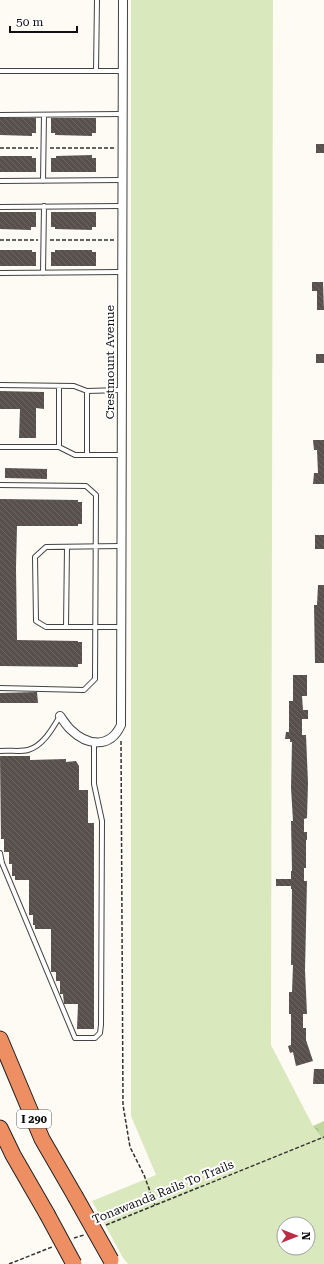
<svg xmlns="http://www.w3.org/2000/svg" width="324" height="1264" font-family="'Roboto Serif',serif">
<style>
.grass{fill:#dae8be;fill-rule:evenodd}
.forest{fill:url(#forest-crowns)}
.building{fill:url(#building-back-hatch)}
.lines{fill:none;stroke-linecap:round;stroke-linejoin:round}
.lane-casing{stroke:#434343;stroke-width:6}
.street-casing{stroke:#434343;stroke-width:10}
.highway-casing{stroke:#212121;stroke-width:17}
.path{stroke:#323232;stroke-width:1.5;stroke-dasharray:4 2;stroke-linecap:butt}
.lane{stroke:#fff;stroke-width:4}
.street{stroke:#fff;stroke-width:8}
.highway{stroke:#ee8f63;stroke-width:15}
.highway-bridge-casing{stroke:#212121;stroke-width:17;stroke-linecap:butt}
.highway-bridge{stroke:#ee8f63;stroke-width:15}
.labels{text-anchor:middle;stroke-width:4;stroke-linejoin:round;paint-order:stroke}
.shield{fill:#fff;stroke:#585858;stroke-width:1}
.shield-label{font-size:11px;font-weight:bold;fill:#101010}
.street-label{font-size:12px;fill:#101010;stroke:#fff}
</style>
<defs>
<pattern id="forest-crowns" width="20" height="18" patternUnits="userSpaceOnUse"><rect width="20" height="18" fill="#c0d89e"/><path d="M2 6a3 3 0 1 1 6 0M12 15a3 3 0 1 1 6 0" fill="none" stroke="#a4b887"/></pattern>
<pattern id="building-back-hatch" width="6" height="6" patternUnits="userSpaceOnUse"><rect width="6" height="6" fill="#58504d"/><path d="M-1 5l2 2M0 0l6 6M5-1l2 2" fill="none" stroke="#6b6562"/></pattern>
</defs>
<rect width="100%" height="100%" fill="#fefbf4"/>
<path class="grass" d="M131,0H273L271,1045L313,1126L324,1141V1264H128L123,1258L92,1201L156,1175L131,1116ZM284,1224H308V1248H284Z"/>
<path class="forest" d="M324,1121V1141L313,1126Z"/>
<path class="building" d="M0,118H36V133H32V136L0,135Z
M51,118H96V133H92V136L55,135V133H51Z
M316,144H324V153H316Z
M92,155V158H96V172H51V158H56V156Z
M0,156H32V158H36V172H0Z
M0,212H36V227H31V230L0,229Z
M51,212H96V227H92V230L55,229V227H51Z
M0,250H32V252H36V266H0Z
M55,250H92V252H96V266H51V252H55Z
M312,282H323L324,310H317V291H312Z
M316,354H324V363H316Z
M0,391L44,392V409L36,408V438H19L20,409H0Z
M313,440H324V484H313L314,473H318L317,450H314Z
M5,468L47,469V479L5,478Z
M0,499L78,500V502H82V524H78V526H17L16,568L17,640L78,641V642H82V664H78V667L0,666Z
M315,535H324V549H315Z
M318,585H324V663H315L314,605H317Z
M293,675H307V696H302L303,710H308V719H302V735H306L308,783L307,818L304,819V832H307V840H306V868H304V881H307L305,970L307,1014H303V1028H306V1040L313,1061L296,1066L293,1052L290,1053L288,1046L291,1045V1014H289V992H292L293,965H291L292,889H291V886H276V879H291V871H292L291,821H293L291,788L292,742H290V739H285L286,732H289V701H293Z
M37,692L38,703H0V693Z
M0,756H30V760L66,759V762L76,761L79,766V790H88V823H94V1029H77L78,1004H64L63,994H60V981H56V972H51V929H35V925H33V915H29V880H15V876H12V864H9V852H4V839H1Z
M314,1069H324V1084H313Z"/>
<g class="lines">
<defs>
<path id="lane" d="M0,71H122
M96,71L97,0
M0,115L122,114
M0,181L122,180
M43,181L44,115
M0,207L122,206
M0,273L122,272
M43,273L44,206
M0,385L74,386L87,391L122,390
M59,386V447
M87,391V455
M0,447H59L75,455H121
M0,485L86,486L96,495L95,679L84,690L0,688
M66,627L67,547
M121,627H46L36,621L35,557L46,547L121,546
M0,751C9,750 20,752 28,750C43,746 53,728 60,716
M0,853L2,863L75,1038H95L100,1033L101,1025L102,821L94,784V743"/>
<path id="street" d="M60,716C63,720 66,725 70,729C87,746 110,749 121,725L123,0"/>
<path id="highway" d="M0,1039L42,1139L75,1196
M0,1128L13,1155L47,1214"/>
</defs>
<use href="#lane" class="lane-casing"/>
<use href="#street" class="street-casing"/>
<use href="#highway" class="highway-casing"/>
<path class="path" d="M0,148H38
M50,148H114
M0,240H38
M50,240H114
M121,741L123,1105L130,1147L144,1175L155,1205
M106,1225L324,1137
M74,1238L84,1235
M9,1264L52,1247"/>
<use href="#lane" class="lane"/>
<use href="#street" class="street"/>
<use href="#highway" class="highway"/>
<defs>
<path id="highway-bridge" d="M75,1196L111,1260
M47,1214L74,1264"/>
</defs>
<use href="#highway-bridge" class="highway-bridge-casing"/>
<use href="#highway-bridge" class="highway-bridge"/>
</g>
<g class="labels">
<rect class="shield" x="17" y="1110" width="34" height="18" rx="3"/>
<g class="shield-label">
<text x="34" y="1123">I 290</text>
</g>
<g class="street-label">
<text transform="translate(110 362) rotate(-90)" y="4">Crestmount Avenue</text>
<text transform="translate(163 1192) rotate(-22)" y="4">Tonawanda Rails To Trails</text>
</g>
</g>
<g transform="translate(296 1236) rotate(90)"><circle r="19" fill="#ffffff" stroke="#9f9f9f"/>
<path d="M0-3L7 15L0 10L-7 15Z" fill="#bb2d47"/>
<text y="-6" font-size="11" font-weight="bold" text-anchor="middle" fill="#101010">N</text>
</g>
<path d="M10 26v6h67v-6" fill="none" stroke="#101010" stroke-width="2"/>
<text x="16" y="26" font-size="12" fill="#101010" stroke="#ffffff" stroke-width="3" paint-order="stroke">50 m</text>
</svg>
